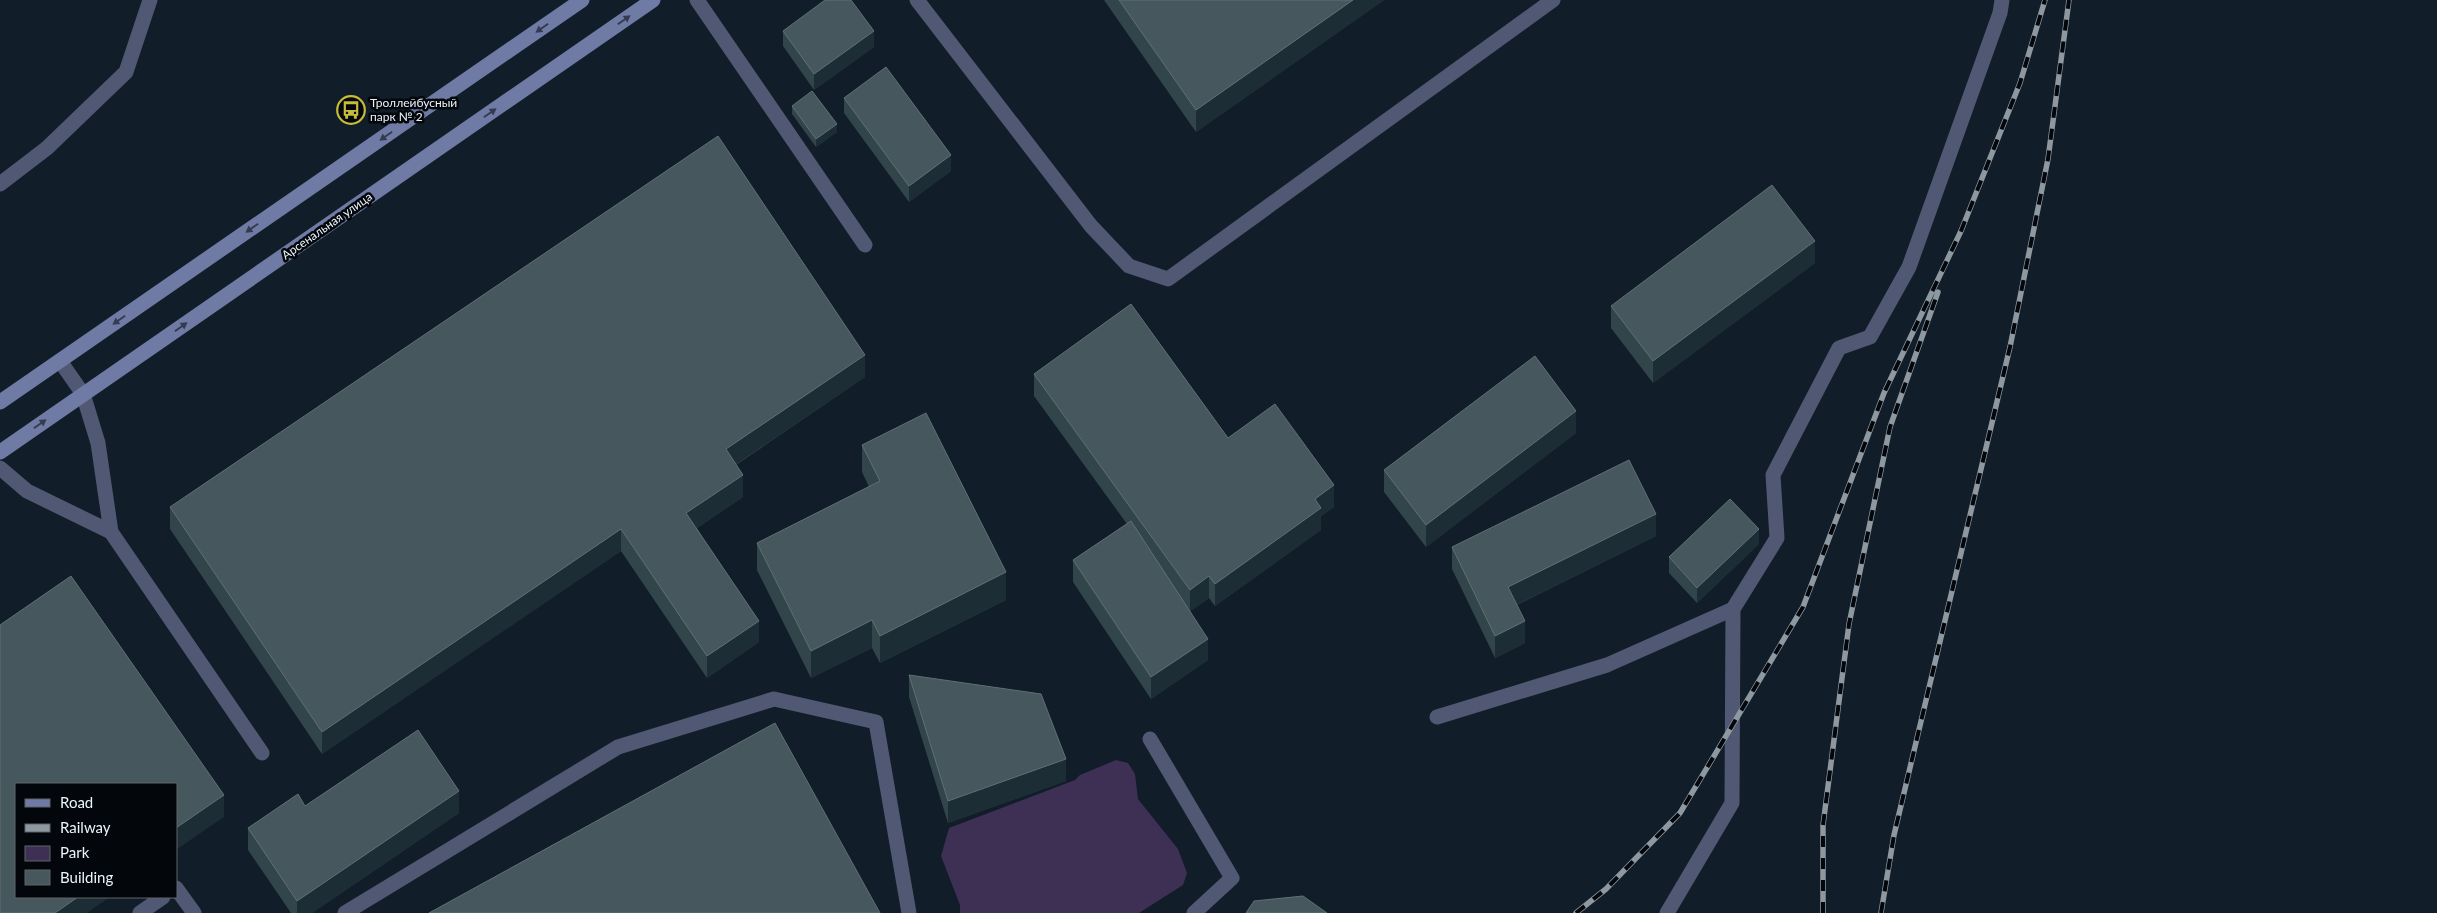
<svg xmlns="http://www.w3.org/2000/svg" width="2437" height="913" font-family="Lato,sans-serif">
<style>
.green{fill:#3e2f54}
.lines{fill:none;stroke-linecap:round;stroke-linejoin:round}
.lane{stroke:#515873;stroke-width:15}
.secondary{stroke:#6f7aa5;stroke-width:15}
.rail-casing{stroke:#8e98a1;stroke-width:5.5}
.rail{stroke:#03070b;stroke-width:4;stroke-dasharray:11;stroke-linecap:butt}
.wall{fill:#32454a}
.shaded-wall{fill:#1c2d35}
.building{fill:#46585d;stroke:#607076}
.oneway{fill:#343b50}
.labels{text-anchor:middle;stroke-width:5;stroke-linejoin:round;paint-order:stroke}
.poi-label{font-size:12px;fill:#ebf3fb;stroke:#03070b;text-anchor:start}
.street-label{font-size:12px;fill:#ebf3fb;stroke:#03070b}
</style>
<rect width="100%" height="100%" fill="#111d28"/>
<path class="green" d="M1116,760L1128,763L1135,774L1138,799L1178,849L1187,873L1183,885L1139,913H960V905L941,856L949,828L1075,780L1080,775Z"/>
<g class="lines">
<path class="lane" d="M697,0L865,245
M917,0L1091,226L1129,266L1168,279L1553,0
M0,184L47,148L126,72L150,0
M0,468L27,491L111,532L98,443L83,394L60,361
M111,532L262,753
M1437,717L1607,665L1733,609L1777,538L1773,475L1839,348L1870,337L1909,267L2000,13L2002,0
M1150,739L1232,878L1194,913
M176,888L194,913
M140,913L163,897
M345,913L618,747L774,699L876,722L909,913
M1667,913L1732,803L1733,609"/>
<path class="secondary" d="M0,402L582,0
M0,452L653,0"/>
<defs>
<path id="rail" d="M1576,913L1606,889L1680,813L1803,607L1884,393L1961,231L2020,83L2045,0
M1823,913V825L1849,624L1890,427L1938,292
M1881,913L1894,835L2010,347L2048,159L2069,0"/>
</defs>
<use href="#rail" class="rail-casing"/>
<use href="#rail" class="rail"/>
</g>
<path class="wall" d="M1104,0H1384L1196,132Z
M783,31L874,47L814,90L783,46Z
M844,98L951,171L909,202L844,113Z
M792,106L837,132L816,147L792,114Z
M1815,263L1653,383L1611,328V306Z
M1034,374L1228,438L1334,507L1321,516V530L1215,606L1209,598L1190,611L1208,660L1151,699L1073,582V560L1127,524L1034,396Z
M865,377L736,465L743,497L697,528L759,642L707,678L621,551L322,754L170,529V507Z
M1576,433L1426,547L1384,492V470Z
M862,445L1006,600L880,663L872,648L811,678L757,570V543L869,487L862,472Z
M1656,536L1517,605L1525,643L1495,658L1452,569V547Z
M1759,544L1697,603L1669,573V557Z
M909,675L1066,781L948,823L909,697Z
M459,813L312,913H291L248,850V828Z"/>
<path class="shaded-wall" d="M1353,0H1384L1196,132V110Z
M874,31V47L814,90V74Z
M837,124V132L816,147V139Z
M951,155V171L909,202V186Z
M1815,241V263L1653,383V361Z
M865,355V377L726,471V449Z
M1576,411V433L1426,547V525Z
M743,475V497L686,535V513Z
M1334,485V507L1321,516V530L1215,606V584L1315,499Z
M1656,514V536L1508,609V587Z
M621,529V551L322,754V732Z
M1759,529V544L1697,603V588Z
M1006,572V600L880,663V636Z
M1209,576V598L1190,612V590Z
M872,620V648L811,678V651Z
M759,621V642L707,678V656Z
M1525,621V643L1495,658V636Z
M1208,639V660L1151,699V677Z
M1066,759V781L948,823V801Z
M459,791V813L312,913H297V901Z
M224,795V817L176,850V828Z
M78,897H110L87,913H55Z"/>
<path class="building" d="M825,0H851L874,31L814,74L783,31Z
M1119,0H1353L1196,110Z
M886,67L951,155L909,186L844,98Z
M812,91L837,124L816,139L792,106Z
M718,136L865,355L726,449L743,475L686,513L759,621L707,656L621,529L322,732L170,507Z
M1772,185L1815,241L1653,361L1611,306Z
M1131,304L1228,438L1275,404L1334,485L1315,499L1321,508L1215,584L1209,576L1190,590L1034,374Z
M1535,356L1576,411L1426,525L1384,470Z
M926,413L1006,572L880,636L872,620L811,651L757,543L880,481L862,445Z
M1629,460L1656,514L1508,587L1525,621L1495,636L1452,547Z
M1730,499L1759,529L1697,588L1669,557Z
M1131,521L1208,639L1151,677L1073,560Z
M71,576L224,795L176,828V784H16V897H78L55,913H0V625Z
M909,675L1041,694L1066,759L948,801Z
M775,723L880,913H429Z
M418,730L459,791L297,901L248,828L298,794L305,806Z
M1303,896L1327,913H1246L1254,901Z"/>
<defs><path id="oneway-solid" d="M-6-.8H1V-3.2L6.5 0L1 3.2V.8H-6Z" transform="scale(1.25)"/></defs>
<g class="oneway">
<use href="#oneway-solid" transform="translate(624 20) rotate(-35)"/>
<use href="#oneway-solid" transform="translate(542 28) rotate(145)"/>
<use href="#oneway-solid" transform="translate(490 113) rotate(-35)"/>
<use href="#oneway-solid" transform="translate(386 136) rotate(145)"/>
<use href="#oneway-solid" transform="translate(252 228) rotate(145)"/>
<use href="#oneway-solid" transform="translate(119 320) rotate(145)"/>
<use href="#oneway-solid" transform="translate(181 327) rotate(-35)"/>
<use href="#oneway-solid" transform="translate(40 424) rotate(-35)"/>
</g>
<defs>
<symbol id="bus-ring" viewBox="-11 -11 22 22"><circle r="9.5" fill="#03070b" stroke="#c7bb3b" stroke-width="1.5"/><path d="M-5-6H5V4H4V6H2V4H-2V6H-4V4H-5ZM-3.5-4V0h7V-4ZM-3.5 1.2v1.5H-2V1.2ZM2 1.2v1.5H3.5V1.2Z" fill="#c7bb3b"/></symbol>
</defs>
<g fill-rule="evenodd">
<use href="#bus-ring" x="335" y="94" width="32" height="32"/>
</g>
<g class="labels">
<g class="poi-label">
<text x="370" y="107">Троллейбусный<tspan x="370" dy="14">парк № 2</tspan></text>
</g>
<g class="street-label">
<text transform="translate(327 226) rotate(-35)" y="4">Арсенальная улица</text>
</g>
</g>
<rect x="15" y="783" width="162" height="115" fill="#03070b" stroke="#60656b"/>
<rect x="25" y="799" width="25" height="8" fill="#6f7aa5" stroke="#60656b"/>
<text x="60" y="808" font-size="15" fill="#ebf3fb">Road</text>
<rect x="25" y="824" width="25" height="8" fill="#8e98a1" stroke="#60656b"/>
<text x="60" y="833" font-size="15" fill="#ebf3fb">Railway</text>
<rect x="25" y="846" width="25" height="15" fill="#3e2f54" stroke="#60656b"/>
<text x="60" y="858" font-size="15" fill="#ebf3fb">Park</text>
<rect x="25" y="870" width="25" height="15" fill="#46585d" stroke="#60656b"/>
<text x="60" y="883" font-size="15" fill="#ebf3fb">Building</text>
</svg>
